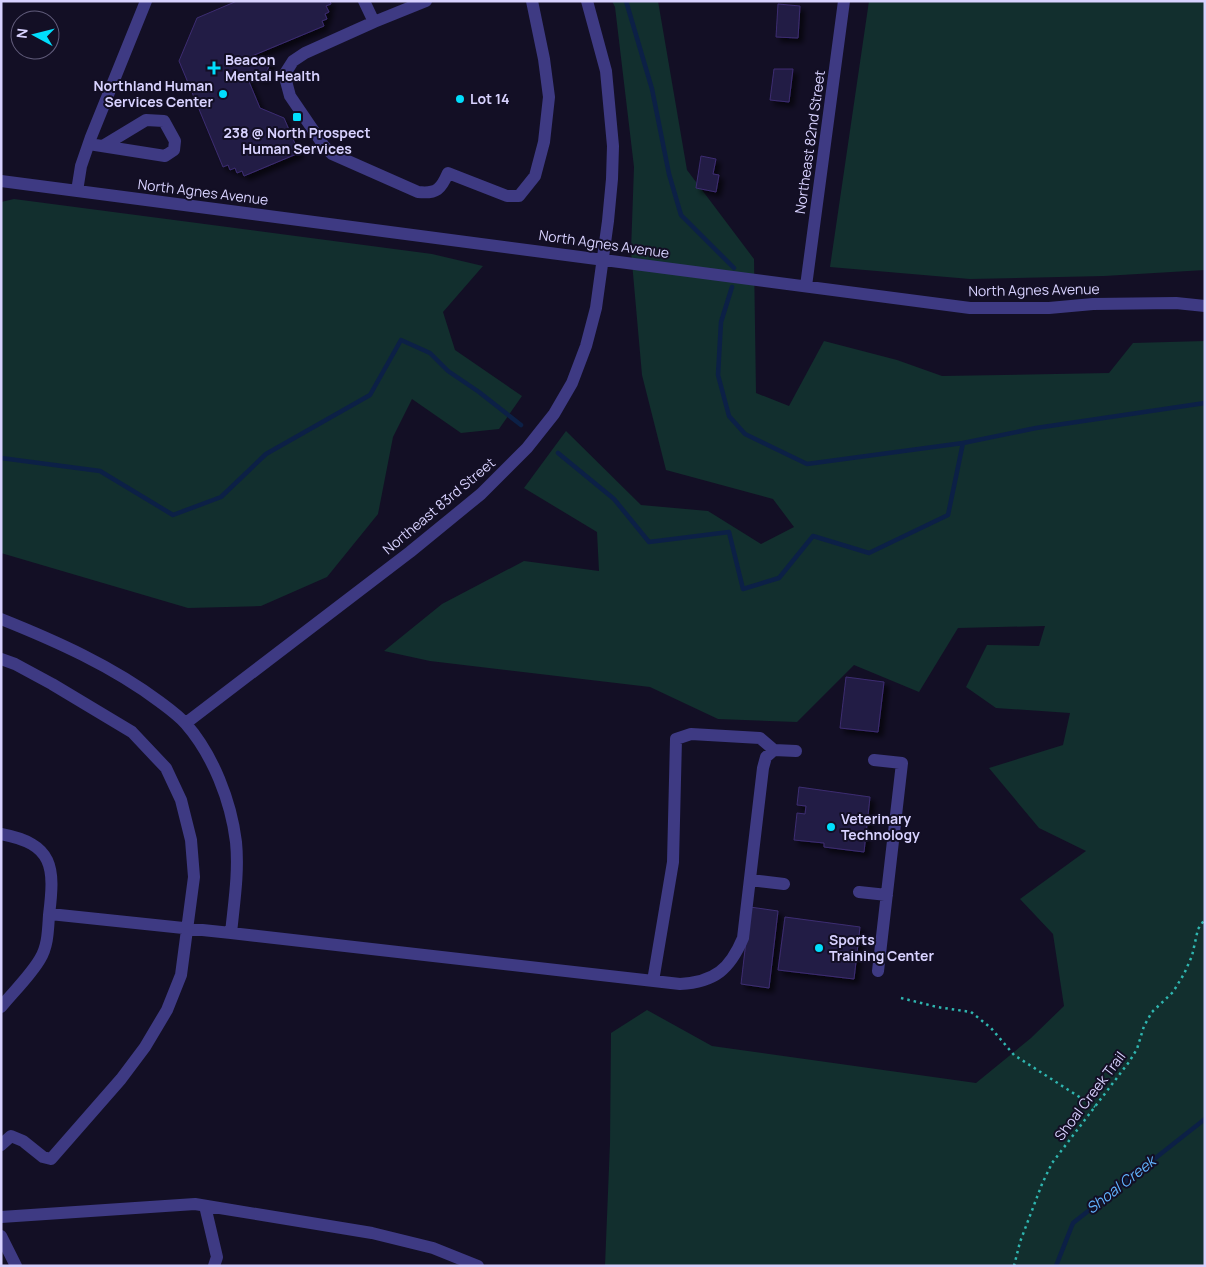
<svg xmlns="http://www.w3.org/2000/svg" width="1206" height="1267" font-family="Manrope,sans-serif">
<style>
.green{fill:#122f2e}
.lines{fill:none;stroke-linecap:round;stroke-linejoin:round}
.stream{stroke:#0c2046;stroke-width:4.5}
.building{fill:#241b45;stroke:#3c2d71;filter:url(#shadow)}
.path{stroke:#2fb6b0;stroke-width:2.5;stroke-dasharray:2.5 4;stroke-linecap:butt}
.minor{stroke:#3e3a83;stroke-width:12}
.poi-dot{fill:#01defc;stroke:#130f25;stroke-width:2}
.labels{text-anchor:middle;stroke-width:4;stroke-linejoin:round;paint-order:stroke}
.poi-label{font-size:14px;font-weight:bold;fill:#d8d2ff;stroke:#130f25;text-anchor:start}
.street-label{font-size:14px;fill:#d8d2ff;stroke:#130f25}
.water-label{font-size:15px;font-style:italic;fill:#61b3fe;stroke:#130f25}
</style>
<defs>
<filter id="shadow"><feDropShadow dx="4.5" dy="4.5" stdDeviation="2.5" flood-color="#0009"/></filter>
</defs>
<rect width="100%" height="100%" fill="#130f25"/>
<path class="green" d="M612,1H658L687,170L754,259L756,393L789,406L824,341L897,360L942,376L1109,373L1133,343L1205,341V1266H605L610,1143L611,1033L647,1010L712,1046L976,1083L1031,1038L1064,1006L1053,934L1020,899L1086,851L1039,828L989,768L1063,745L1070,713L996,708L966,687L987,645L1039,646L1045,626L958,628L919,692L854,665L797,722L718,719L650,687L430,661L384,651L442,604L524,561L599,571L597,532L524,488L566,431L641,505L708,511L761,544L794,527L773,499L666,470L642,375L631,251L634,167L615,7Z
M869,1H1205V270L1104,276L970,279L830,267Z
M14,199L432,254L483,266L443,312L455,350L522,396L499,429L461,433L412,399L393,437L378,514L327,577L261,606L188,608L1,553V202Z"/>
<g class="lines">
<path class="stream" d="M626,1L652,89L669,174L681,215L734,268
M732,287L721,322L718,375L729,416L745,434L807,464L963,443
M558,453L614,499L649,542L729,532L743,589L779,578L813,536L869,553L948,515L963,443L1036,428L1205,403
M1,458L100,471L173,515L221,497L266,454L370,395L401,340L430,353L448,371L479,392L521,425
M1056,1266L1073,1223L1205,1119"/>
</g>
<path class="building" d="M237,1H330L331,4L326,6L329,12L325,14L327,19L322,21L324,26L252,56L270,63L264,79L245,72L260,108L284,118L299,153L244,176L242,171L237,173L235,168L230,170L228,165L223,167L179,61L197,18Z
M778,4L800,6L798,38L776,37Z
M774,69H793L789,102L770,100Z
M701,156L716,159L713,174L719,175L716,192L696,188Z
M846,677L884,682L878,732L840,728Z
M799,787L870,797L864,852L824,847V843L794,840L797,813L805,814L806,806L797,805Z
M750,907L778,911L769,988L741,984Z
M785,917L860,927L854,979L778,970Z"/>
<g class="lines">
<path class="path" d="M901,998L937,1007L971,1012L991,1028L1014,1055L1095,1107
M1014,1266L1020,1242L1042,1184L1052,1163L1129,1062L1137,1049L1144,1026L1152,1012L1173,992L1184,974L1192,956L1198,929L1205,919"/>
<path class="minor" d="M364,1L374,22
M426,1L374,22L305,53L293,61L286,72V81L290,96L324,146L332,154L418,192C437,194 441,189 448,173L507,196H519L535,176L544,142L549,97L544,59L532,1
M89,144L165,156L174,150L175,141L164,121L146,120L103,146
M1,181L970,308H1049L1093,304L1176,303L1205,306
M77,191L81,166L91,137L146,1
M806,286L844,1
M1,619C56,641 112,666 160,702C168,708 178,715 186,724C213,755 231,801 236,842C239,872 234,903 231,933
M1,659L15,664L52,684L132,732L166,768L181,800L191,840L194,877L181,975L167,1010L145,1047L121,1079L51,1159L43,1157L23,1141L11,1136L1,1145
M186,723L410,552L481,494L527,448L554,414L572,383L586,346L596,308L608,221L612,179L613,146L606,71L587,1
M874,760L902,763L878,971
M1,834C54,844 55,867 49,915C48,930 48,946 40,959C30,976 14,991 1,1007
M750,880L784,884
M859,892L887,895
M50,914L231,933L680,984C715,982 730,969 743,938L763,768L766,757L774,750L796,751
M653,981L673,862L676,739L691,734L760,738L774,750
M205,1206L217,1257L214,1266
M1,1217L195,1204L372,1233L433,1248L478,1266
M1,1236L16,1266"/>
</g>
<g class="poi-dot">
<path d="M211.5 60.5h5v5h5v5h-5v5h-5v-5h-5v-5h5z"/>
<circle cx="223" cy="94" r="5"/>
<circle cx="460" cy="99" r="5"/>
<rect x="292" y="112" width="10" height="10" rx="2.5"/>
<circle cx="831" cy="827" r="5"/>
<circle cx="819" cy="948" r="5"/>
</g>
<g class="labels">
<g class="poi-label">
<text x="225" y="65">Beacon<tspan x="225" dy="16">Mental Health</tspan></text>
<text x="213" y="91" text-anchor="end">Northland Human<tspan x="213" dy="16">Services Center</tspan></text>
<text x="470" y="104">Lot 14</text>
<text x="297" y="138" text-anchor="middle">238 @ North Prospect<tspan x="297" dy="16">Human Services</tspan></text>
<text x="841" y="824">Veterinary<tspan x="841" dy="16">Technology</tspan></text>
<text x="829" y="945">Sports<tspan x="829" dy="16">Training Center</tspan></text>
</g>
<g class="street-label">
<text transform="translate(810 142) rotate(-82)" y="5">Northeast 82nd Street</text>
<text transform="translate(203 192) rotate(7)" y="5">North Agnes Avenue</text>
<text transform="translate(604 244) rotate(8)" y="5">North Agnes Avenue</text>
<text transform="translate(1034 290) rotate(-1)" y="5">North Agnes Avenue</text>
<text transform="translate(439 506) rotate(-40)" y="5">Northeast 83rd Street</text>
<text transform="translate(1090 1096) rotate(-53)" y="5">Shoal Creek Trail</text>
</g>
<g class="water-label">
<text transform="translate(1121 1185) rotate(-38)" y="5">Shoal Creek</text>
</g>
</g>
<rect width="1206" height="1267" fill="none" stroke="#d8d2ff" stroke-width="5"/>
<g transform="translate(35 35) rotate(277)"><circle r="24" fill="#130f25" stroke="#625d7c"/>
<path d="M0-4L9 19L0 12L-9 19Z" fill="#01defc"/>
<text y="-8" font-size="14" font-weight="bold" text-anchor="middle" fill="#d8d2ff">N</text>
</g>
</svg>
